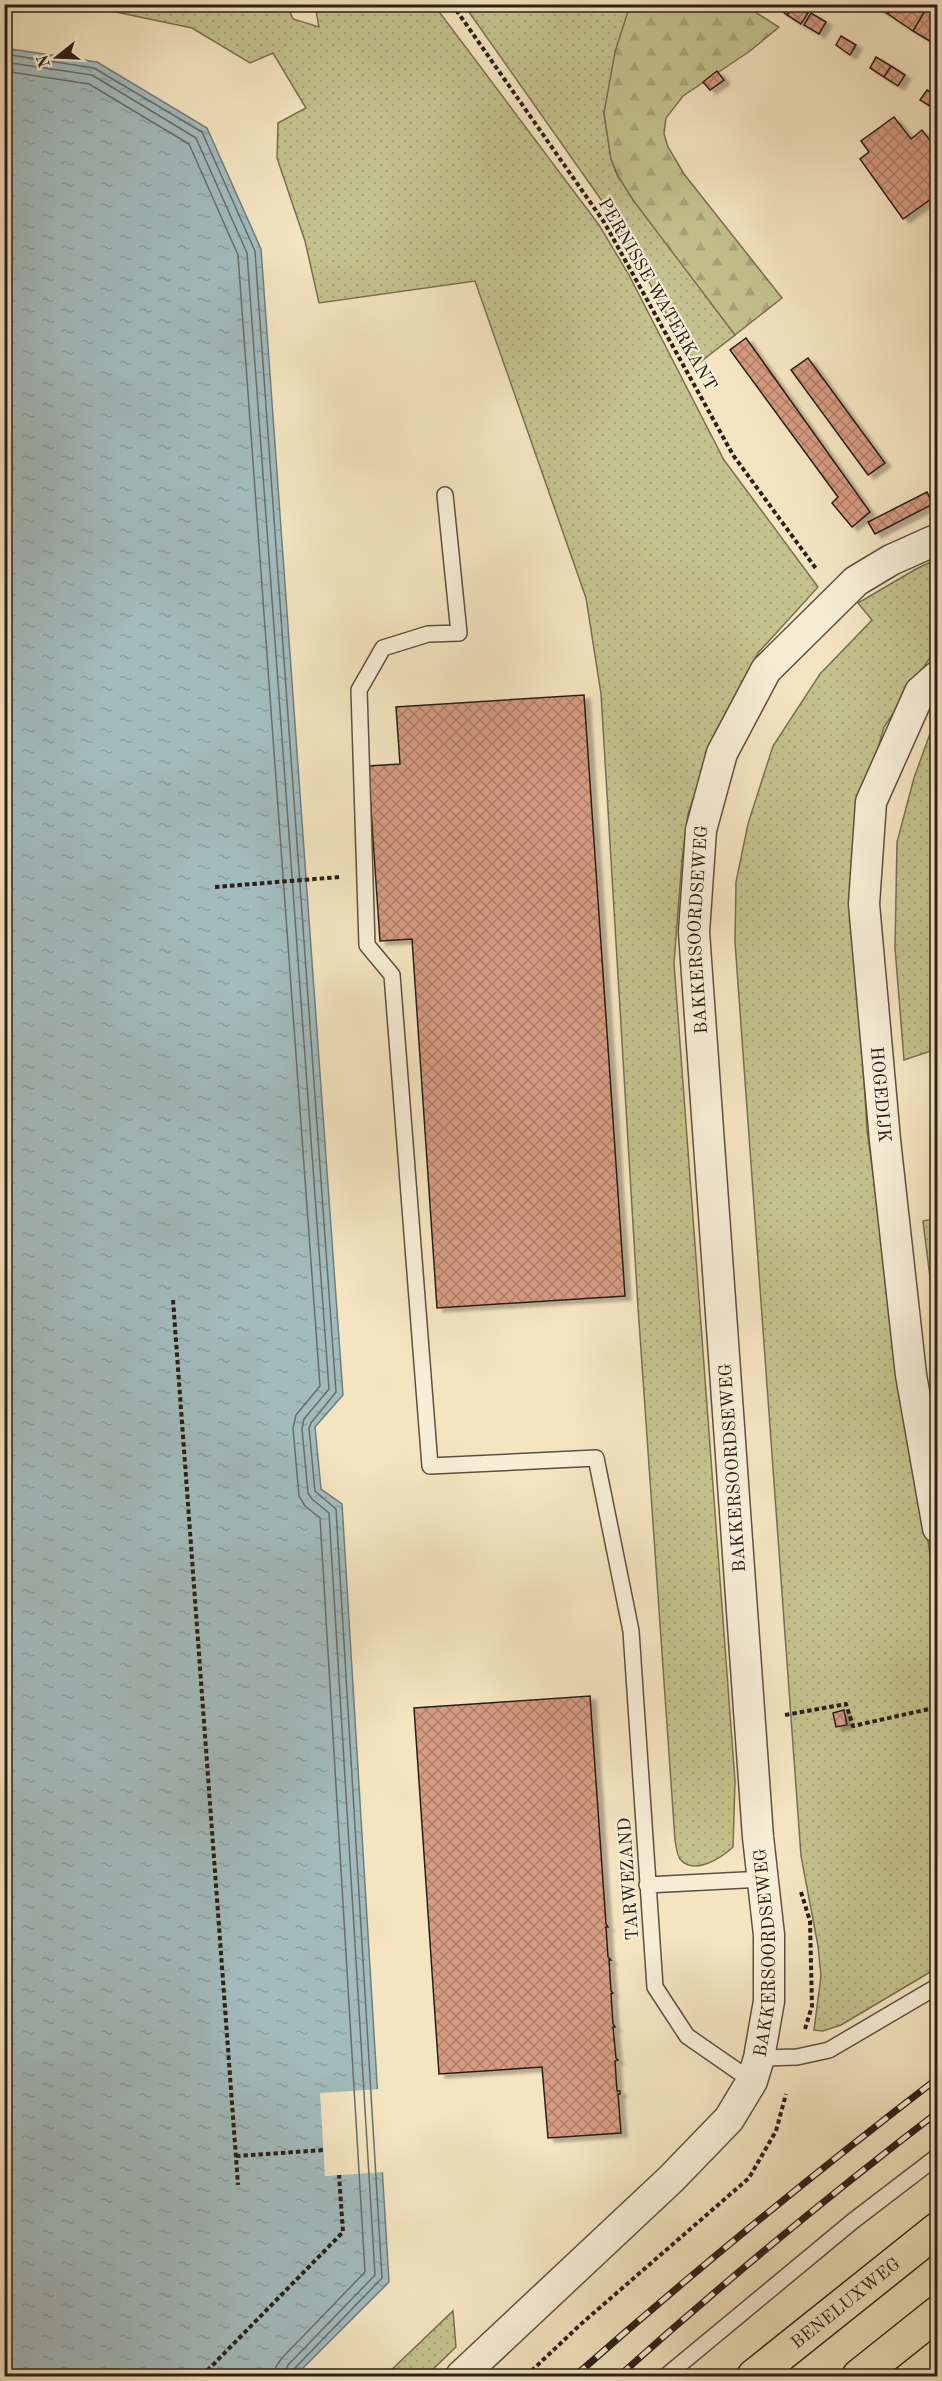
<svg xmlns="http://www.w3.org/2000/svg" width="942" height="2381" font-family="'Old Standard TT',serif">
<style>
.grass{fill:url(#grass-dots);stroke:#787052;stroke-width:1.5}
.forest{fill:url(#forest-firs);stroke:#787052;stroke-width:1.5}
.water{fill:url(#water-ripples);stroke:#727d7c;stroke-width:1.5}
.pier{fill:#f4e5c0}
.lines{fill:none;stroke-linecap:round;stroke-linejoin:round}
.shore{stroke:#666e6b;stroke-width:1.5}
.building{fill:url(#building-cross-hatch);stroke:#2b1f18;stroke-width:1.5;filter:url(#shadow)}
.service-casing{stroke:#5d5042;stroke-width:18}
.minor-casing{stroke:#5d5042;stroke-width:33}
.motorway-casing{stroke:#2b1f18;stroke-width:36}
.path{stroke:#2b1f18;stroke-width:4;stroke-dasharray:4.5 3;stroke-linecap:butt}
.service{stroke:#f8eed6;stroke-width:15}
.minor{stroke:#f8eed6;stroke-width:30}
.motorway{stroke:#f4e5c0;stroke-width:33}
.rail-casing{stroke:#2b1f18;stroke-width:7}
.rail{stroke:#f8eed6;stroke-width:4.5;stroke-dasharray:14;stroke-linecap:butt}
.labels{text-anchor:middle;stroke-width:4.5;stroke-linejoin:round;paint-order:stroke}
.street-label{font-size:18px;fill:#2b1f18;stroke:#f8eed6}
</style>
<defs>
<pattern id="grass-dots" width="8" height="8" patternUnits="userSpaceOnUse" patternTransform="scale(1.5)"><rect width="8" height="8" fill="#c4c28d"/><path d="M2 2h.1M6 6h.1" fill="none" stroke="#a9a679" stroke-width="1.8" stroke-linecap="round"/></pattern>
<pattern id="forest-firs" width="22" height="20" patternUnits="userSpaceOnUse" patternTransform="scale(1.5)"><rect width="22" height="20" fill="#c4c28d"/><path d="M5 1l3.5 6h-7zM16 11l3.5 6h-7z" fill="#a9a679"/></pattern>
<pattern id="water-ripples" width="26" height="14" patternUnits="userSpaceOnUse" patternTransform="scale(1.5)"><rect width="26" height="14" fill="#a2bcbe"/><path d="M2 4q2-2 4 0t4 0M15 11q2-2 4 0t4 0" fill="none" stroke="#8ca1a3"/></pattern>
<pattern id="building-cross-hatch" width="8" height="8" patternUnits="userSpaceOnUse" patternTransform="scale(1.5)"><rect width="8" height="8" fill="#d69b81"/><path d="M0 0l8 8M0 8l8-8" fill="none" stroke="#ae7e69"/></pattern>
<filter id="shadow"><feDropShadow dx="6" dy="4" stdDeviation="1.5" flood-color="#0004"/></filter>
</defs>
<rect width="100%" height="100%" fill="#f4e5c0"/>
<filter id="stains"><feTurbulence type="fractalNoise" baseFrequency=".00333" numOctaves="4"/><feColorMatrix values="0 0 0 0 .2 0 0 0 0 .09 0 0 0 0 .02 0 0 0 .5 -.17"/></filter>
<radialGradient id="worn" r=".72"><stop offset=".6" stop-color="#630" stop-opacity="0"/><stop offset="1" stop-color="#630" stop-opacity=".3"/></radialGradient>
<path class="grass" d="M65,5H287L293,19L319,27L315,5H434L599,225L629,275L724,460L818,587L758,653L716,731L688,814L682,860L674,963L735,1781L733,1847C721,1858 694,1876 680,1859C677,1855 676,1846 675,1840L638,1307L601,694L586,598L475,281L319,303L305,241L277,158L278,123L306,108L273,53L250,63L192,28L92,7Z
M464,5H630L604,113L611,159L618,177L735,335L695,366L614,218Z
M937,559V647L884,727L858,816L854,917L867,1130L900,1369L937,1597V1968L841,2025L823,2031L814,2030L821,1976L818,1946L801,1856L735,942L736,882L748,824L773,746L820,674L872,620L858,603L916,569Z
M937,720V1049L904,1060L895,948L897,842L914,778L931,731Z
M937,1218H938L937,1334L923,1221Z
M453,2311L456,2347L426,2376H385Z"/>
<path class="forest" d="M630,5H744L779,27L750,51L683,96L666,118L664,134L668,147L684,174L782,298L735,335L633,200L618,176L611,159L604,113L615,52Z"/>
<path class="water" d="M4,48L97,62L207,128L261,249L343,1395L315,1427L321,1489L342,1504L389,2282L295,2376H5Z"/>
<path class="pier" d="M380,2089L385,2172L325,2176L320,2093Z"/>
<g class="lines">
<path class="shore" d="M4,54L94,68L202,132L255,251L336,1392L311,1423L309,1428L315,1491L336,1509L382,2278L293,2370L292,2376
M4,62L92,75L196,138L247,253L329,1389L304,1419L302,1429L308,1493L312,1499L329,1513L375,2275L288,2365L284,2376
M4,71L89,84L189,144L238,255L320,1386L296,1415L293,1428L299,1496L305,1506L320,1518L365,2272L281,2359L276,2367L275,2376"/>
</g>
<path class="building" d="M774,4H794L787,15Z
M794,4L808,13L801,24L787,15Z
M872,4H894L888,14Z
M894,4H929L913,31L888,14Z
M929,4H938V46L913,31Z
M811,13L826,22L819,34L804,25Z
M841,36L856,45L850,55L836,45Z
M876,57L891,66L884,77L870,68Z
M891,66L905,75L898,86L884,77Z
M717,71L724,80L710,90L703,82Z
M927,90L938,96L935,109L920,100Z
M894,117L911,139L922,130L938,151V194L903,219L860,159L869,152L861,141Z
M746,338L870,512L852,527L832,503L838,497L730,350Z
M808,358L885,463L868,475L791,370Z
M927,492L933,504L875,534L868,522Z
M584,695L625,1296L437,1308L412,939L380,941L368,766L400,764L396,707Z
M590,1696L606,1924L608,1927H606L608,1957L611,1960H609L611,1991L613,1993L611,1994L613,2024L615,2027H613L616,2058L618,2060L615,2061L617,2091H620V2094H618L621,2133L548,2138L542,2067L439,2074L414,1708Z
M844,1710L847,1725L836,1727L833,1713Z"/>
<g class="lines">
<defs>
<path id="service" d="M445,495L459,633L428,634L383,648L359,690L367,945L392,975L430,1466L596,1458L631,1631L655,1987L687,2036L752,2081
M647,1885L764,1879
M759,2058L797,2057L829,2050L938,1986
M666,2376L853,2221L938,2156
M935,2376L938,2375"/>
<g id="minor">
<path id="s1" d="M938,676L920,692L871,802L864,904L885,1140L911,1375L938,1528"/>
<path id="s2" d="M461,2376L671,2179L729,2119L752,2081L759,2058L769,2001V1935L758,1837L694,932L701,830L722,753L766,670L856,581L891,560L938,539"/>
</g>
<g id="motorway">
<path id="s3" d="M754,2376L938,2229"/>
<path d="M859,2376L938,2313"/>
</g>
</defs>
<use href="#service" class="service-casing"/>
<use href="#minor" class="minor-casing"/>
<use href="#motorway" class="motorway-casing"/>
<path class="path" d="M452,4L604,222L733,455L817,570
M215,887L340,877
M173,1300L238,2185
M785,1715L846,1704L853,1726L938,1707
M801,1892L810,1921L812,2006L805,2029
M236,2156L324,2150
M202,2376L343,2232L339,2175
M526,2376L581,2324L749,2178L776,2131L786,2094"/>
<use href="#service" class="service"/>
<use href="#minor" class="minor"/>
<use href="#motorway" class="motorway"/>
<defs>
<path id="rail" d="M575,2376C693,2272 812,2175 938,2078
M619,2376C722,2284 828,2196 938,2112"/>
</defs>
<use href="#rail" class="rail-casing"/>
<use href="#rail" class="rail"/>
</g>
<g class="labels">
<g class="street-label">
<text transform="translate(658 294) rotate(60)" y="6">PERNISSE WATERKANT</text>
<text dy="6" stroke="none"><textPath href="#s2" startOffset="1572">BAKKERSOORDSEWEG</textPath></text>
<text dy="6" stroke="none"><textPath href="#s1" startOffset="438">HOGEDIJK</textPath></text>
<text transform="translate(732 1468) rotate(-94)" y="6">BAKKERSOORDSEWEG</text>
<text transform="translate(628 1879) rotate(-94)" y="6">TARWEZAND</text>
<text dy="6" stroke="none"><textPath href="#s2" startOffset="546">BAKKERSOORDSEWEG</textPath></text>
<text dy="6" stroke="none"><textPath href="#s3" startOffset="117">BENELUXWEG</textPath></text>
</g>
</g>
<rect width="942" height="2381" fill="none" stroke="#f4e5c0" stroke-width="24"/>
<rect x="6" y="6" width="930" height="2369" fill="none" stroke="#2b1f18" stroke-width="3"/>
<rect x="12" y="12" width="918" height="2357" fill="none" stroke="#2b1f18" stroke-width="1.5"/>
<g transform="translate(57 57) rotate(252)" stroke="#f8eed6" stroke-width="4.5" paint-order="stroke">
<path d="M0-4.5L10 22L0 15L-10 22Z" fill="#2b1f18"/>
<text y="-9" font-size="16" font-weight="bold" text-anchor="middle" fill="#2b1f18">N</text>
</g>
<rect width="100%" height="100%" filter="url(#stains)"/>
<rect width="100%" height="100%" fill="url(#worn)"/>
</svg>
